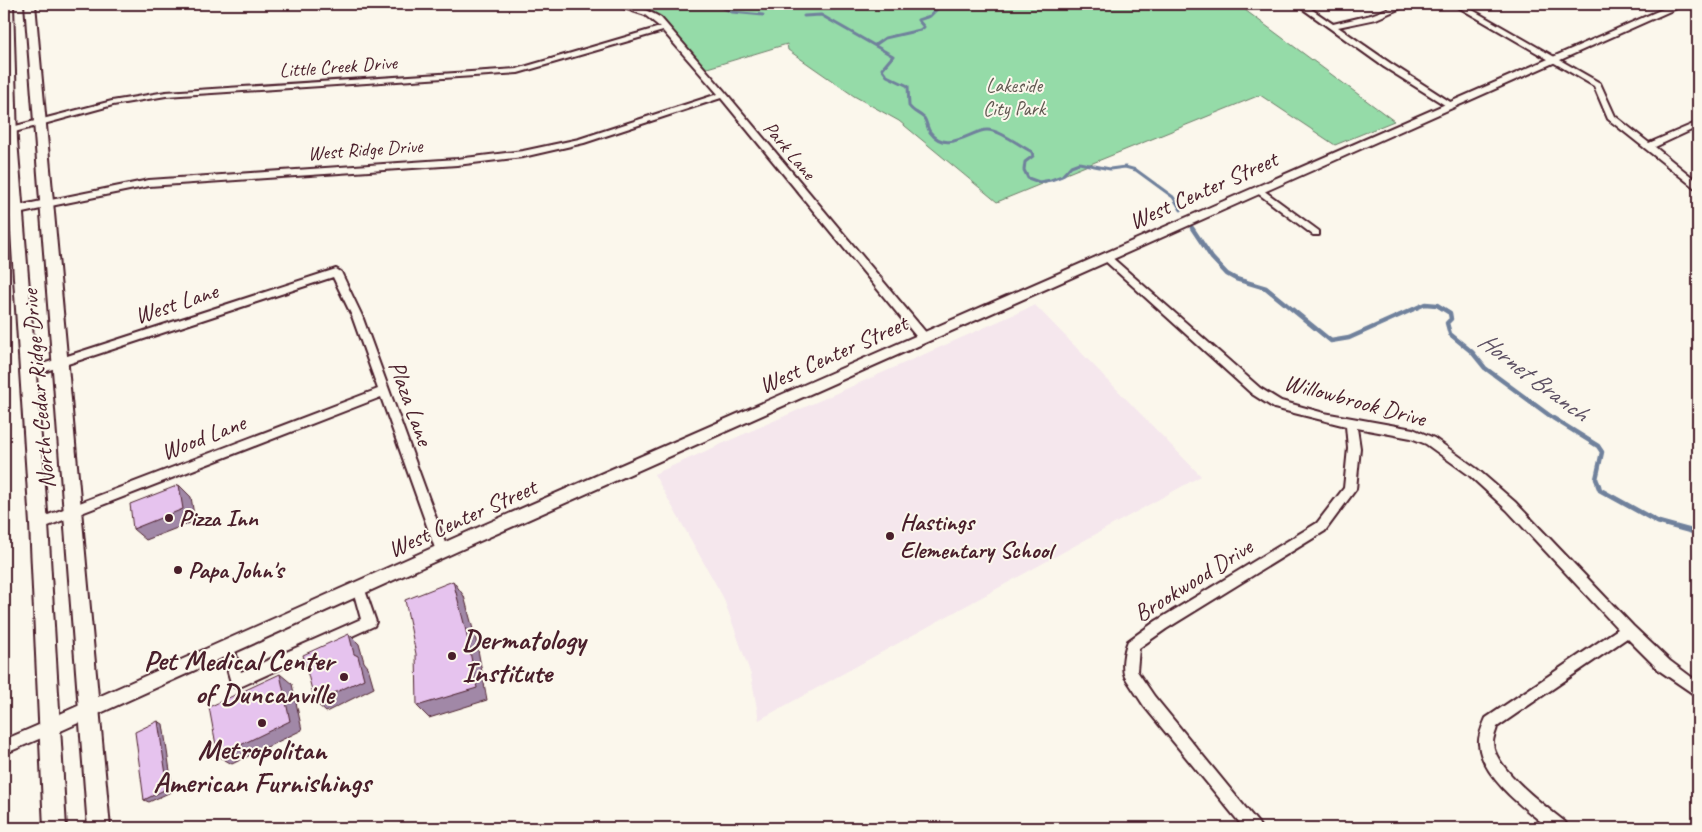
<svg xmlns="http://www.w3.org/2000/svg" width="1702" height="832" font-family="Caveat,sans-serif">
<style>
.built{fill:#f5e7ed}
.green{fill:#95dba8;stroke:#707d6a}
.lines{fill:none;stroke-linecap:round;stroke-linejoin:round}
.stream-far2{stroke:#6f819c;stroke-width:3}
.stream-far1{stroke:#6f819c;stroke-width:4.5}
.stream{stroke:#6f819c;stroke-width:5}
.minor-casing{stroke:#4a1f2b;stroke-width:4}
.tertiary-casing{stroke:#4a1f2b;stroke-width:4}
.secondary-casing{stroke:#4a1f2b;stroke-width:4}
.minor{fill:#fbf7ec;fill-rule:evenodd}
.tertiary{fill:#fbf7ec;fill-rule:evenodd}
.secondary{fill:#fbf7ec;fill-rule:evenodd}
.shaded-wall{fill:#a188a7;stroke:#4a1f2b}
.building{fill:#e6c3ee;stroke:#4a1f2b}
.poi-dot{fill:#4a1f2b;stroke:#fbf7ec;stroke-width:2}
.labels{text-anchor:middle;stroke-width:4;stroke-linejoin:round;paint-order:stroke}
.far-street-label{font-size:20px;fill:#4a1f2b;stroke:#fbf7ec}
.far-park-label{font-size:20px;fill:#605750;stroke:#fbf7ec}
.street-label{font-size:24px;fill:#4a1f2b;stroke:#fbf7ec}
.poi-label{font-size:24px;font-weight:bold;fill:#4a1f2b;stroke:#fbf7ec;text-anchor:start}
.water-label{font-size:25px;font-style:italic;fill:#5d5063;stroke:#fbf7ec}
.near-poi-label{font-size:29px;font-weight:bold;fill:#4a1f2b;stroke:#fbf7ec;text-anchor:start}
</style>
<rect width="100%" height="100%" fill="#fbf7ec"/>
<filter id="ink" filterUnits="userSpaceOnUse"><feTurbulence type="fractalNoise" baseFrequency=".02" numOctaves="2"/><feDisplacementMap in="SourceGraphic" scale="10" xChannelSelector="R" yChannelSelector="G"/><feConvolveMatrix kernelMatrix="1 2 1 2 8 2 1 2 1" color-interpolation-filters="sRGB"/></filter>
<g filter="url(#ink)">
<path class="built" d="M1035,305L1201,476L759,720L751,675L723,597L654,474Z"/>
<path class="green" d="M633,4H1237L1394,121L1335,145L1260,95L997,202L899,121L854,96L788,50L787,44L704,69L658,15Z"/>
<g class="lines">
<path class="stream-far2" d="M720,4L721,7L732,12L763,15
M804,16L821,15L893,56L882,69L887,76L908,86L909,106C913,112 919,113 924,118C927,122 927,128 930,132C947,155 971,130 987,130C1000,130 1020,146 1032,152L1033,156L1025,162L1024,170L1028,178L1039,182L1051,180L1062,176L1071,166L1079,163L1110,169L1125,167L1136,170L1173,197L1181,210
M875,45L885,38L920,30L924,27L918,20L930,16L942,4"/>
<path class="stream-far1" d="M1192,228L1212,258L1227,274L1236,279L1266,288L1331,341L1349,338L1425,304L1437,305L1450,313L1451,319L1447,323L1450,334L1472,352L1485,368L1553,418L1598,446L1602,452L1596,479L1599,486"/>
<path class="stream" d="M1598,485L1600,490L1658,522L1698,533"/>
<defs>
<path id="minor" d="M612,4C629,3 647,9 661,18L726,93L928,335L929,338L928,341H920L721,98L584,143L523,157L457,165L149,186L46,207L41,204L46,201L149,180L457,159L523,151L579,139L718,94L663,31L518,73L166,96L113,105L11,133L7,130L8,128L112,101L166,92L517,69L660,27L645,15Z
M1296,4H1304L1333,24L1371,15L1400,4H1410L1376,19L1338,27L1390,63L1455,105L1451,107H1448L1384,67Z
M1453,4H1462L1600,83L1615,116L1649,143L1698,122V127L1655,147L1698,182V189L1695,188L1608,119L1594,86Z
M1259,187L1319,231V235H1313L1256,192L1254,190Z
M1106,254L1109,255L1260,388L1281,401L1324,413L1413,429L1434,438L1477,469L1515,502L1633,626L1670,661L1698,682V697L1660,671L1627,638L1497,727C1496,732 1493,737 1493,742C1493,768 1546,807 1565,822L1568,827L1549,828C1525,809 1482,778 1479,744C1478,736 1483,725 1486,718L1618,629L1507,510L1469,475L1426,444L1411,438L1357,428L1360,448L1356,489L1325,531L1166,629L1139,648L1137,671L1154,696L1258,823L1261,828H1244L1144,706L1125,677C1121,668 1124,650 1128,641L1156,621L1317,523L1344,488L1348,448L1346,426L1274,408L1252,394L1103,259L1101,257Z
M336,269L341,272L362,316L448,551L446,555L442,556L438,555L436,551L381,397L43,528L39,529L35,528L33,524L35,520L378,389L352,316L333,277L28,377L24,376L23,373L24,370Z
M359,584L364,586L365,590L376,622L374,626L242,686L237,688L232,686L221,648L223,644L228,642L233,644L241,672L361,619L353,590L354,586Z
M48,721L53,723L55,728L53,733L4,754V740Z"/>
<path id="tertiary" d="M1674,4H1686L480,541L54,734L48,737L42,734L39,728L42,722L470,531Z
M46,200L52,204L50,207L4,217V209Z"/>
<path id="secondary" d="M4,4H13L17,140L48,524L66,828H44L30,524L5,140Z
M25,4H35L110,828H88Z"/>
</defs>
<use href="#minor" class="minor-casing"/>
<use href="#tertiary" class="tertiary-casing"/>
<use href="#secondary" class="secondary-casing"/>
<use href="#minor" class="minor"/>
<use href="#tertiary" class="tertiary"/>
<use href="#secondary" class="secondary"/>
</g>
<path class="shaded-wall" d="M179,485L191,497L195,521L146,540L133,529Z
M453,581L464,596L477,644L487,700L429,718L417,706Z
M349,634L359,644L364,662L368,667L374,688L326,712L315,702Z
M280,674L292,684L302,730L232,764L218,756Z
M158,721L163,724L173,791L149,802L144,800Z"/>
<path class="building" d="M179,485L183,509L133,529L130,504Z
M453,581L466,631L477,688L417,706L416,654L405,600Z
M349,634L354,654L358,656L364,679L315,702L303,655Z
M280,674L290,721L218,756L209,707Z
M158,721L168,788L144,800L135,732Z"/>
</g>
<g class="poi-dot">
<circle cx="169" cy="518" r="5"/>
<circle cx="890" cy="536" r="5"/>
<circle cx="178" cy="570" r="5"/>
<circle cx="452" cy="656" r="5"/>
<circle cx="344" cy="677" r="5"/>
<circle cx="262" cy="723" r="5"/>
</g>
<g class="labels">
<g class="far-street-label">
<text transform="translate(338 66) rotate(-4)" y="7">Little Creek Drive</text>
<text transform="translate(365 149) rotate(-4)" y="7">West Ridge Drive</text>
<text transform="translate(790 150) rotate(50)" y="7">Park Lane</text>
</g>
<g class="far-park-label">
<text x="1014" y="92">Lakeside<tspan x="1014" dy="23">City Park</tspan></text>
</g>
<g class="street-label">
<text transform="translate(1203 190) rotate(-24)" y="8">West Center Street</text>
<text transform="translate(176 303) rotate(-18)" y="8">West Lane</text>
<text transform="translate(833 354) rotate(-24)" y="8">West Center Street</text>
<text transform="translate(38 389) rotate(-95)" y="8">North Cedar Ridge Drive</text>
<text transform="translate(1355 400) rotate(15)" y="8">Willowbrook Drive</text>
<text transform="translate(411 403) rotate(70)" y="8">Plaza Lane</text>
<text transform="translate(203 437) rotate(-21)" y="8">Wood Lane</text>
<text transform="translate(462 518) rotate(-24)" y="8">West Center Street</text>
<text transform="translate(1193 580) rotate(-32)" y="8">Brookwood Drive</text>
</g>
<g class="poi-label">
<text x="179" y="526">Pizza Inn</text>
<text x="900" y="530">Hastings<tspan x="900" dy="28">Elementary School</tspan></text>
<text x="188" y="578">Papa John's</text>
</g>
<g class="water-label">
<text transform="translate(1534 376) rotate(37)" y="9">Hornet Branch</text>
</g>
<g class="near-poi-label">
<text x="462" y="649">Dermatology<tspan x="462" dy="33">Institute</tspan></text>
<text x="334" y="670" text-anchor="end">Pet Medical Center<tspan x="334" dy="33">of Duncanville</tspan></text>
<text x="262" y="759" text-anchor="middle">Metropolitan<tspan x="262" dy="33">American Furnishings</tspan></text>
</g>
</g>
<rect width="1702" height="832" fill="none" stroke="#fbf7ec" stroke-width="20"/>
<rect x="10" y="10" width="1682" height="812" fill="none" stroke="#4a1f2b" stroke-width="2" filter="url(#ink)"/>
</svg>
